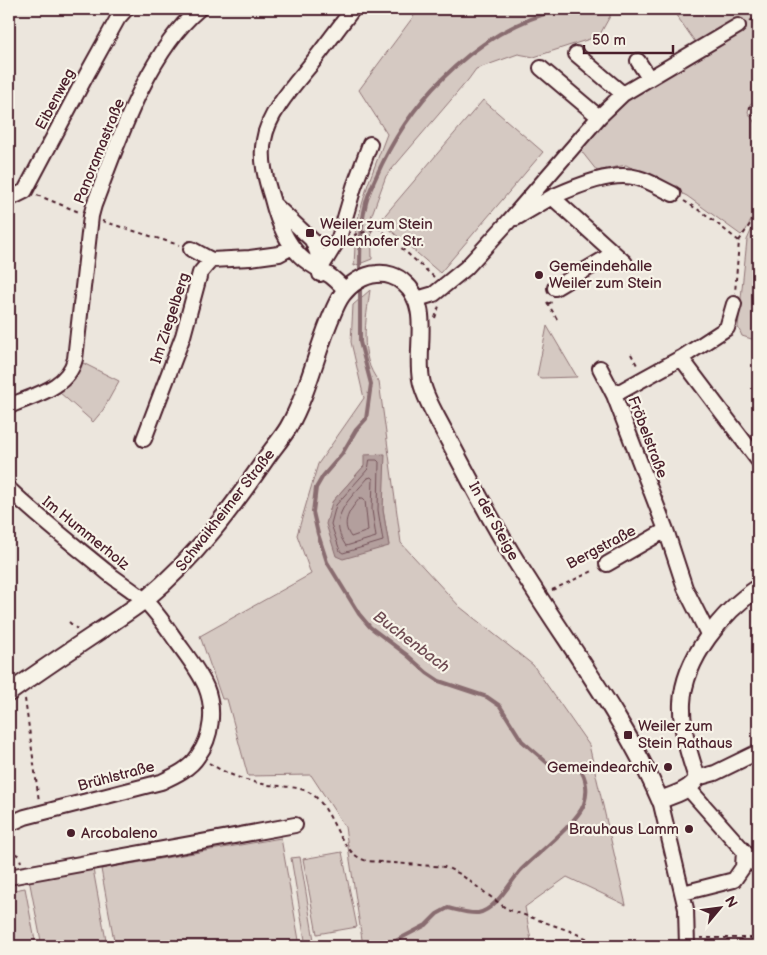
<svg xmlns="http://www.w3.org/2000/svg" width="767" height="955" font-family="'Balsamiq Sans',sans-serif">
<style>
.green{fill:#d5c9c2;stroke:#907476;fill-rule:evenodd}
.water{fill:#b39f9d;stroke:#896c6f}
.lines{fill:none;stroke-linecap:round;stroke-linejoin:round}
.shore{stroke:#745259;stroke-width:1}
.stream{stroke:#896c6f;stroke-width:4}
.minor-casing{stroke:#4a1f2b;stroke-width:18}
.major-casing{stroke:#4a1f2b;stroke-width:20}
.path{stroke:#4a1f2b;stroke-width:2;stroke-dasharray:4 4;stroke-linecap:butt}
.minor{stroke:#f7f3e8;stroke-width:14}
.major{stroke:#f7f3e8;stroke-width:16}
.poi-dot{fill:#4a1f2b;stroke:#f7f3e8;stroke-width:2}
.labels{text-anchor:middle;stroke-width:4.5;stroke-linejoin:round;paint-order:stroke}
.street-label{font-size:15px;fill:#4a1f2b;stroke:#f7f3e8}
.poi-label{font-size:15px;fill:#4a1f2b;stroke:#f7f3e8;text-anchor:start}
.water-label{font-size:16px;font-style:italic;fill:#6f4c53;stroke:#f7f3e8}
</style>
<rect width="100%" height="100%" fill="#ece6dd"/>
<filter id="ink" filterUnits="userSpaceOnUse"><feTurbulence type="fractalNoise" baseFrequency=".02" numOctaves="2"/><feDisplacementMap in="SourceGraphic" scale="10" xChannelSelector="R" yChannelSelector="G"/><feConvolveMatrix kernelMatrix="1 2 1 2 8 2 1 2 1" color-interpolation-filters="sRGB"/></filter>
<g filter="url(#ink)">
<path class="green" d="M419,9H614L599,36L534,57L518,54L476,69L468,80L386,176L371,217L372,259L354,266L356,225L368,184L387,134L359,90Z
M675,9H758V98L750,104L748,112L758,128V207L746,230L741,235L687,196L626,165L597,171L578,147L607,116L644,88L703,53L679,19Z
M483,100L543,152L440,273L380,221Z
M758,215V341L742,336L738,327L747,240Z
M370,290C366,320 358,356 379,382L401,543L460,607L533,665L589,745L626,905L567,877L525,907L532,946H363L345,827L311,775L248,776L227,699H222L200,636L311,574L297,535L318,464L364,398L351,342L353,305ZM384,454L383,510L389,545L332,502L364,466Z
M547,326L577,377L541,378L537,376Z
M81,362L119,381L103,410L93,422L59,392L75,376Z
M281,838L300,946H115L101,869Z
M342,852L357,927L317,934L303,859Z
M300,857L315,946H306L291,858Z
M93,869L107,946H42L29,879Z
M25,888L36,946H9V891Z"/>
<path class="water" d="M385,454L383,510L389,546L343,559L336,556L326,524L332,502L364,466V455Z"/>
<g class="lines">
<path class="shore" d="M370,460H377L379,462L378,510L383,541L343,553L340,551L331,524L336,505L368,469Z
M368,478L371,477L373,479L372,510L376,537L346,546C326,517 350,499 368,478Z
M360,498H363L365,500L368,531L351,537C340,522 350,510 360,498Z"/>
<path class="stream" d="M360,275C360,251 360,227 366,203C369,190 376,177 382,164C417,92 481,29 561,9
M360,285V342L371,384L366,419L356,430L342,454L323,476L316,488L313,512L318,534L327,562L359,614L370,627L407,655L427,673L439,681L487,697L500,706L522,741L552,767L569,769L579,768C587,778 588,792 584,804C578,822 536,855 521,870C510,882 496,910 478,913C469,914 457,910 448,908L437,914L426,925L386,946"/>
<defs>
<path id="minor" d="M576,54L623,94
M638,61L649,78
M541,68L599,117
M552,197C575,187 612,170 638,178C650,181 662,189 673,194
M9,199L25,191L87,74L118,18L126,9
M275,205L312,240L317,252L320,274
M516,218L552,197L625,263
M191,249L211,260
M319,271L339,238L354,187L370,144
M555,288L614,253
M346,290C340,285 335,279 329,275C318,269 309,265 300,256C285,241 277,219 272,199C266,180 260,160 264,140C268,113 295,84 312,63C326,45 339,27 353,9
M417,299L434,294L466,268L509,221L599,117L623,94L738,26
M681,358L758,460
M600,368L614,395L666,530L685,588L709,636
M614,395L681,358L727,328L734,304
M9,406C34,395 67,389 75,359L91,216L94,205C118,142 147,53 199,9
M144,439L183,336L200,273L211,260L250,258L279,254L292,247
M9,489C40,519 74,545 108,573C119,582 133,590 144,600C157,612 167,628 177,642C187,656 199,671 206,687C215,709 212,737 198,756C190,769 174,776 161,782L25,817L9,824
M607,564L666,530
M697,778L715,773L758,752
M688,788L758,867
M660,800L686,909L687,946
M9,877L295,825
M683,893L734,880L743,867L744,851"/>
<path id="major" d="M9,693C38,672 68,652 98,632C114,621 132,610 147,598C195,558 232,508 267,457C274,447 282,438 288,428C307,395 315,357 329,322C333,313 336,303 342,295C350,284 363,275 377,274C386,273 397,276 404,283C432,306 415,349 421,379C423,392 431,407 437,418C466,472 494,528 528,580C574,653 626,721 660,800C673,795 690,791 697,778C689,754 681,729 682,703C684,659 723,611 758,588"/>
</defs>
<use href="#minor" class="minor-casing"/>
<use href="#major" class="major-casing"/>
<path class="path" d="M750,21L758,17
M758,101L750,107V111L758,124
M37,195L79,212
M684,201L705,214L739,241L735,293
M102,221L179,245
M354,235L379,228L434,277
M739,241L758,212
M547,302L557,319
M548,304L554,301
M435,318L439,306
M631,354L638,367
M552,590L595,570
M69,622L77,629
M25,699L39,801
M209,763C226,774 243,780 263,784C277,787 299,785 312,794C335,811 338,853 367,861L446,867L460,874L507,909L570,931L604,946
M9,849L19,856L21,862
M700,938H758"/>
<use href="#minor" class="minor"/>
<use href="#major" class="major"/>
</g>
</g>
<g class="poi-dot">
<rect x="305" y="228" width="10" height="10" rx="2.5"/>
<circle cx="539" cy="275" r="5"/>
<rect x="623" y="730" width="10" height="10" rx="2.5"/>
<circle cx="668" cy="767" r="5"/>
<circle cx="689" cy="829" r="5"/>
<circle cx="71" cy="833" r="5"/>
</g>
<g class="labels">
<g class="street-label">
<text transform="translate(55 99) rotate(-62)" y="5">Eibenweg</text>
<text transform="translate(99 151) rotate(-68)" y="5">Panoramastraße</text>
<text transform="translate(170 318) rotate(-72)" y="5">Im Ziegelberg</text>
<text transform="translate(648 437) rotate(69)" y="5">Fröbelstraße</text>
<text transform="translate(225 510) rotate(-52)" y="5">Schwaikheimer Straße</text>
<text transform="translate(494 521) rotate(61)" y="5">In der Steige</text>
<text transform="translate(86 533) rotate(39)" y="5">Im Hummerholz</text>
<text transform="translate(601 547) rotate(-28)" y="5">Bergstraße</text>
<text transform="translate(116 776) rotate(-15)" y="5">Brühlstraße</text>
</g>
<g class="poi-label">
<text x="320" y="229">Weiler zum Stein<tspan x="320" dy="17">Gollenhofer Str.</tspan></text>
<text x="549" y="271">Gemeindehalle<tspan x="549" dy="17">Weiler zum Stein</tspan></text>
<text x="638" y="731">Weiler zum<tspan x="638" dy="17">Stein Rathaus</tspan></text>
<text x="658" y="772" text-anchor="end">Gemeindearchiv</text>
<text x="679" y="834" text-anchor="end">Brauhaus Lamm</text>
<text x="81" y="838">Arcobaleno</text>
</g>
<g class="water-label">
<text transform="translate(412 641) rotate(37)" y="6">Buchenbach</text>
</g>
</g>
<rect width="767" height="955" fill="none" stroke="#f7f3e8" stroke-width="30"/>
<rect x="15" y="15" width="737" height="925" fill="none" stroke="#4a1f2b" stroke-width="2" filter="url(#ink)"/>
<g transform="translate(720 908) rotate(61)" stroke="#f7f3e8" stroke-width="4" paint-order="stroke">
<path d="M0-4L9 19L0 12L-9 19Z" fill="#4a1f2b"/>
<text y="-8" font-size="14" font-weight="bold" text-anchor="middle" fill="#4a1f2b">N</text>
</g>
<path d="M584 45v8h89v-8" fill="none" stroke="#4a1f2b" stroke-width="2.5"/>
<text x="592" y="45" font-size="15" fill="#4a1f2b" stroke="#f7f3e8" stroke-width="4" paint-order="stroke">50 m</text>
</svg>
